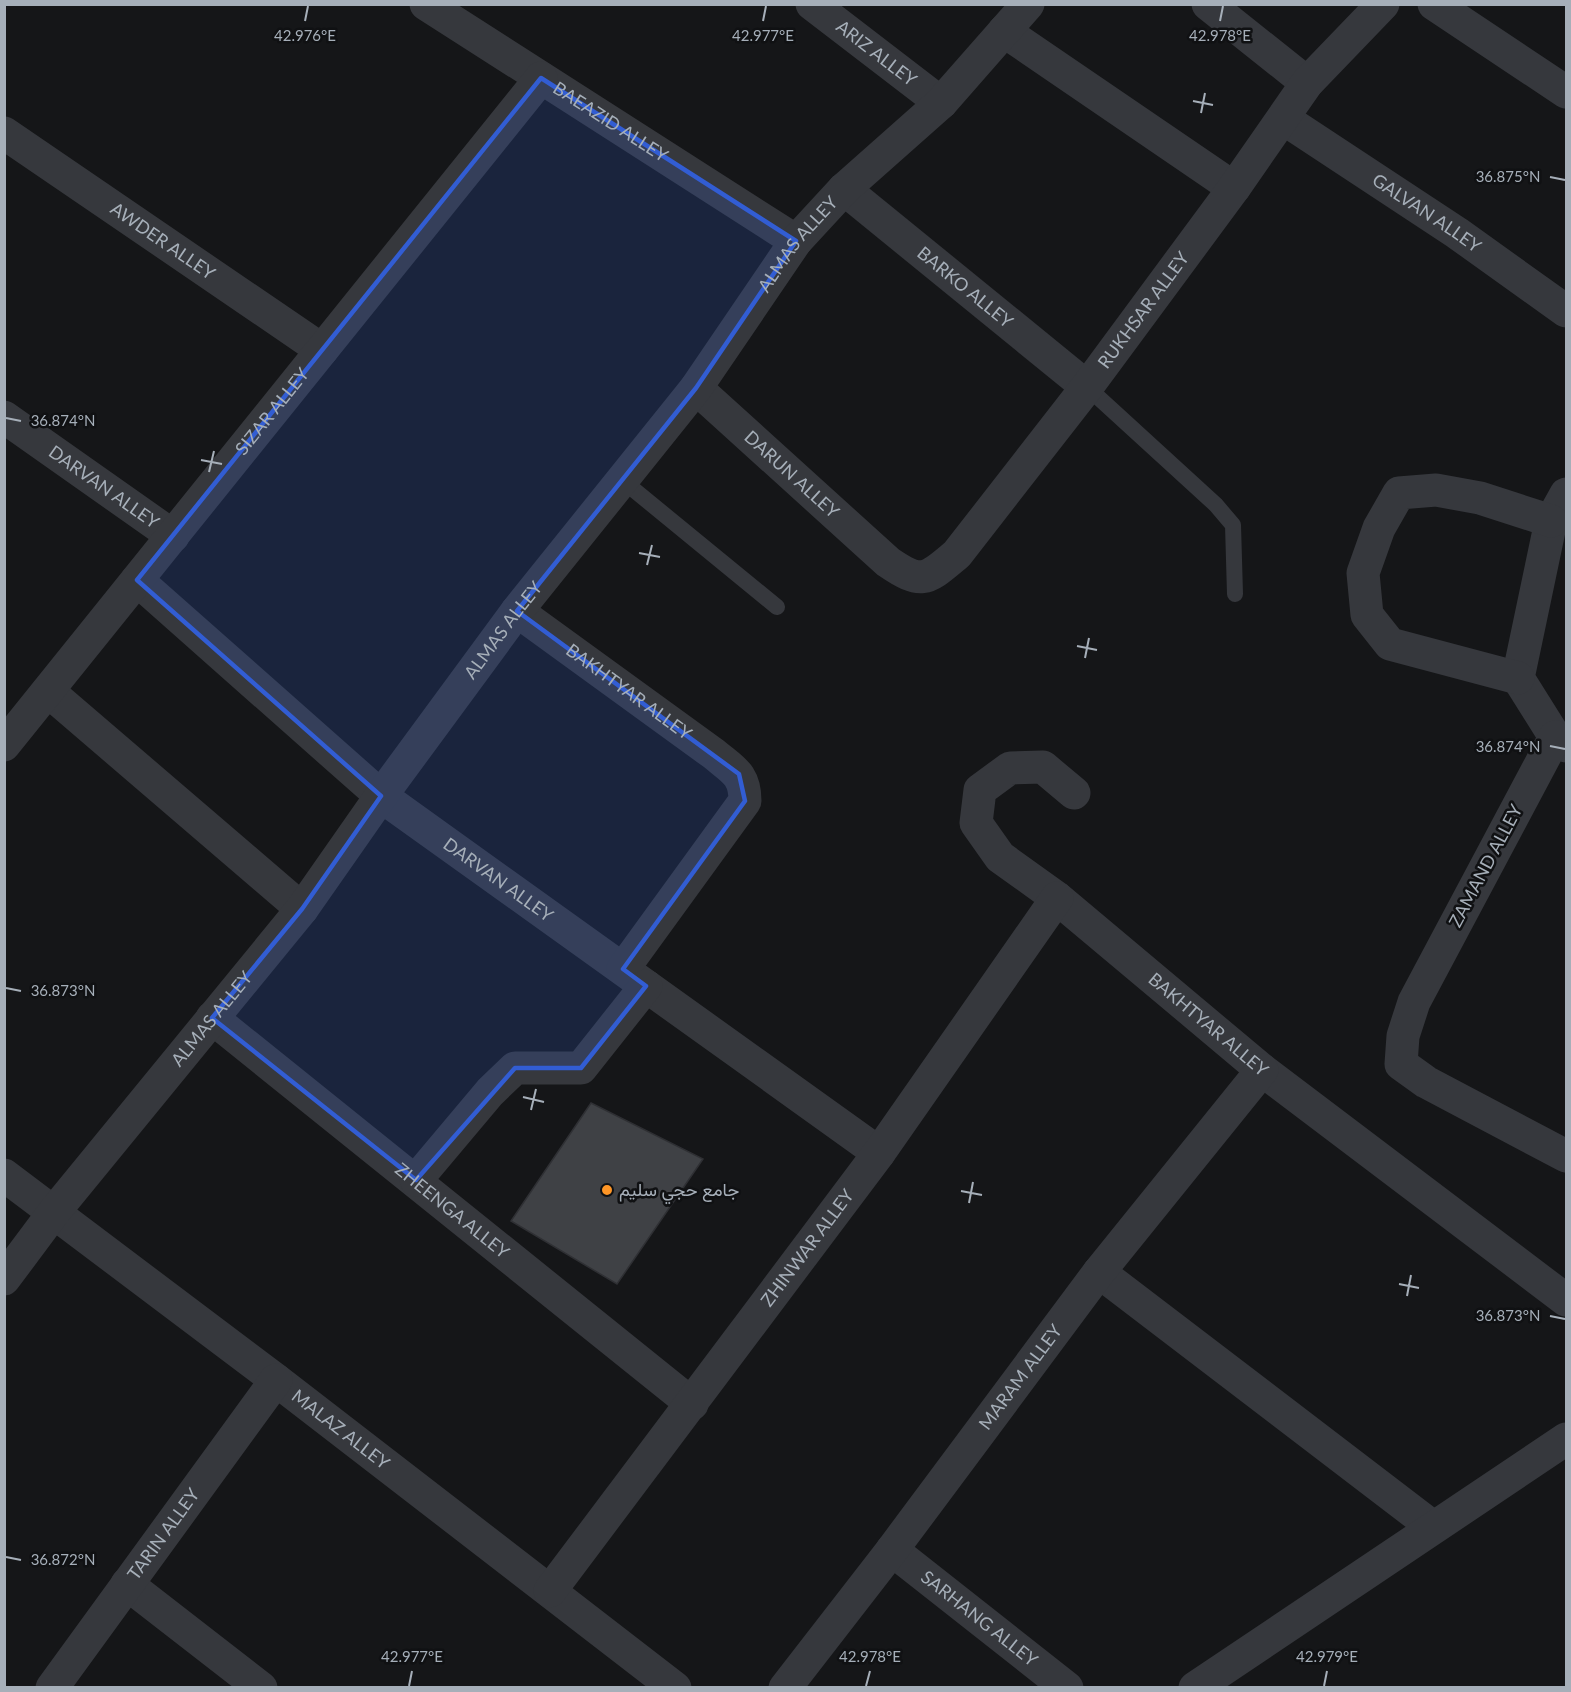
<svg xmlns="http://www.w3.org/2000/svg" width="1571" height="1692" font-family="Lato,Vazirmatn,sans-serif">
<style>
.building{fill:#3f4145;stroke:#2f3034;stroke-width:1.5}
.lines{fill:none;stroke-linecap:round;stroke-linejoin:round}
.service{stroke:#36383d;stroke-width:16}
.minor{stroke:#36383d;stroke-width:33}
.marked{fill:#325dd3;fill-opacity:0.2;stroke:#325dd3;stroke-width:4.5;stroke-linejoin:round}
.ticks{fill:none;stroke:#a6afb9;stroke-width:2}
.poi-dot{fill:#ff9626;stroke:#101113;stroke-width:2}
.labels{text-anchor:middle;stroke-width:5;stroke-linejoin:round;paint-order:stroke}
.street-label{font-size:18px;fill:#a6afb9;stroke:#101113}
.poi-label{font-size:18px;fill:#a6afb9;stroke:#101113;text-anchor:start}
.ticks-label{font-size:15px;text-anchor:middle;fill:#a6afb9;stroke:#101113;stroke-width:5;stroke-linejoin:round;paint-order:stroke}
</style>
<rect width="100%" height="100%" fill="#151618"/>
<path class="building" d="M591,1103L703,1159L617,1284L511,1221Z"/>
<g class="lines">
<path class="service" d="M1087,387L1216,505L1233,525L1235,594
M622,480L777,607"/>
<g class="minor">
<path id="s1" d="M426,4L796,241"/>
<path id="s2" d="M812,4L941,103"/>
<path d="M1208,4L1307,83"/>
<path d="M1434,4L1566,92"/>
<path d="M1004,31L1234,188"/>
<path id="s3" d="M1284,119L1457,233L1566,311"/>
<path id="s4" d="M4,133L322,350"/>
<path id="s5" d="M844,189L1087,387"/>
<path id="s6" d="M696,388L888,562C923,586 927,579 957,554L1087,387L1234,188L1307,83L1383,4"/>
<path id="s7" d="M4,417L173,536"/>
<path d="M1566,494L1551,521L1518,678L1555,737L1566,746"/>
<path id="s8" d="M137,580L381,796L879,1153"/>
<path id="s9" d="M517,611L714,754C733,770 745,774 745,801L623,969"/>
<path d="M1518,678L1390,644L1367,615L1363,573L1379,528L1399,493L1436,490L1480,498L1551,521"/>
<path d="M48,691L302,909"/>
<path d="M1555,737L1414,1002L1403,1036L1401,1064L1426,1082L1566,1156"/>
<path id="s10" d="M4,745L541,78"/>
<path id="s11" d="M1074,793L1043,767L1010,768L980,790L976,823L1000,857L1057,898L1262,1070L1566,1300"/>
<path id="s12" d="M212,1018L692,1404"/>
<path id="s13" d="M4,1175L276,1380L675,1688"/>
<path d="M416,1180L490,1092L515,1068H581L646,986"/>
<path d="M1099,1272L1433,1527"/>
<path id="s14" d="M4,1279L54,1212L302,909L381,796L517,611L696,388L796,241L844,189L941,103L1028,4"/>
<path id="s15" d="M892,1550L1067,1688"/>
<path d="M127,1584L261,1688"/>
<path id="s16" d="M550,1591L879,1153L1057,898"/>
<path id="s17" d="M52,1688L276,1380"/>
<path id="s18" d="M785,1688L892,1550L1099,1272L1262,1070"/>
<path d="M1195,1688L1566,1439"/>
</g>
</g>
<path class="marked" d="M541,78L796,241L696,388L517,611L739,774L745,801L623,969L646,986L581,1068H515L416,1180L212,1018L302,909L381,796L137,580Z"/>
<path class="ticks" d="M305,21L308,6M763,21L766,6M1220,21L1223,6M1193,101L1213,105M1201,113L1205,93M1550,177L1565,180M6,418L21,421M201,460L222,464M209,472L214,451M639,553L660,557M647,565L652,545M1077,646L1097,650M1085,658L1089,638M1550,746L1565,749M6,988L21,991M523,1097L544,1102M531,1110L536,1089M961,1191L982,1195M969,1203L973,1182M1399,1284L1419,1288M1407,1296L1411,1275M1550,1316L1565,1319M6,1557L21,1560M409,1686L412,1671M866,1686L870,1671M1324,1686L1327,1671"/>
<circle class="poi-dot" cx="607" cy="1190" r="6"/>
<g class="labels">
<g class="street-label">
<text dy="6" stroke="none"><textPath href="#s2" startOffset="81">ARIZ ALLEY</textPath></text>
<text dy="6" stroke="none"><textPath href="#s1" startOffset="219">BAEAZID ALLEY</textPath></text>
<text dy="6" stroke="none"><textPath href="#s3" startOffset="171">GALVAN ALLEY</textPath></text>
<text dy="6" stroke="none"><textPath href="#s4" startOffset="192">AWDER ALLEY</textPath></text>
<text dy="6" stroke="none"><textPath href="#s14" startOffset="1305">ALMAS ALLEY</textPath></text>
<text dy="6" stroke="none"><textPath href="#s5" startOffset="156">BARKO ALLEY</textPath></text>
<text dy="6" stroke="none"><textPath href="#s6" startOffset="646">RUKHSAR ALLEY</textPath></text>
<text dy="6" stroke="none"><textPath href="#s10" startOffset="428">SIZAR ALLEY</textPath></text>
<text dy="6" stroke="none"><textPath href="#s6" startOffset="129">DARUN ALLEY</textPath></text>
<text dy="6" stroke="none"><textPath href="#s7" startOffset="122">DARVAN ALLEY</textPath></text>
<text dy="6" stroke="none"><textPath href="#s14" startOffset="819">ALMAS ALLEY</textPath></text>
<text dy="6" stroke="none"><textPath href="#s9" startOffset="138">BAKHTYAR ALLEY</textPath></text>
<text transform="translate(1486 866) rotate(-62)" y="6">ZAMAND ALLEY</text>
<text dy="6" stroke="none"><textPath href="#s8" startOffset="470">DARVAN ALLEY</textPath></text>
<text dy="6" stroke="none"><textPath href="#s14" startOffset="333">ALMAS ALLEY</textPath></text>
<text dy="6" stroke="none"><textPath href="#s11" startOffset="453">BAKHTYAR ALLEY</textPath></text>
<text dy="6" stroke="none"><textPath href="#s12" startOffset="308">ZHEENGA ALLEY</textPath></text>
<text dy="6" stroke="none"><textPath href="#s16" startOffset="429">ZHINWAR ALLEY</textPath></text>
<text dy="6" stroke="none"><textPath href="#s18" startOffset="390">MARAM ALLEY</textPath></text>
<text dy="6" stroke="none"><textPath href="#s13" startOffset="422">MALAZ ALLEY</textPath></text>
<text dy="6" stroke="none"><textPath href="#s17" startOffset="190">TARIN ALLEY</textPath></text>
<text dy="6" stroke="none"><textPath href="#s15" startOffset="111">SARHANG ALLEY</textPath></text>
</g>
<g class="poi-label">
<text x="619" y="1196">جامع حجي سليم</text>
</g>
</g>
<g class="ticks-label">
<text x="305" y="41">42.976°E</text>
<text x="763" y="41">42.977°E</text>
<text x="1220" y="41">42.978°E</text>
<text x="1508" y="182">36.875°N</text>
<text x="63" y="426">36.874°N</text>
<text x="1508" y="752">36.874°N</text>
<text x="63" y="996">36.873°N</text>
<text x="1508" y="1321">36.873°N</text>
<text x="63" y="1565">36.872°N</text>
<text x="412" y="1662">42.977°E</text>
<text x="870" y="1662">42.978°E</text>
<text x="1327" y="1662">42.979°E</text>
</g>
<rect width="1571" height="1692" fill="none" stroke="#a6afb9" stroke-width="12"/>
</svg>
